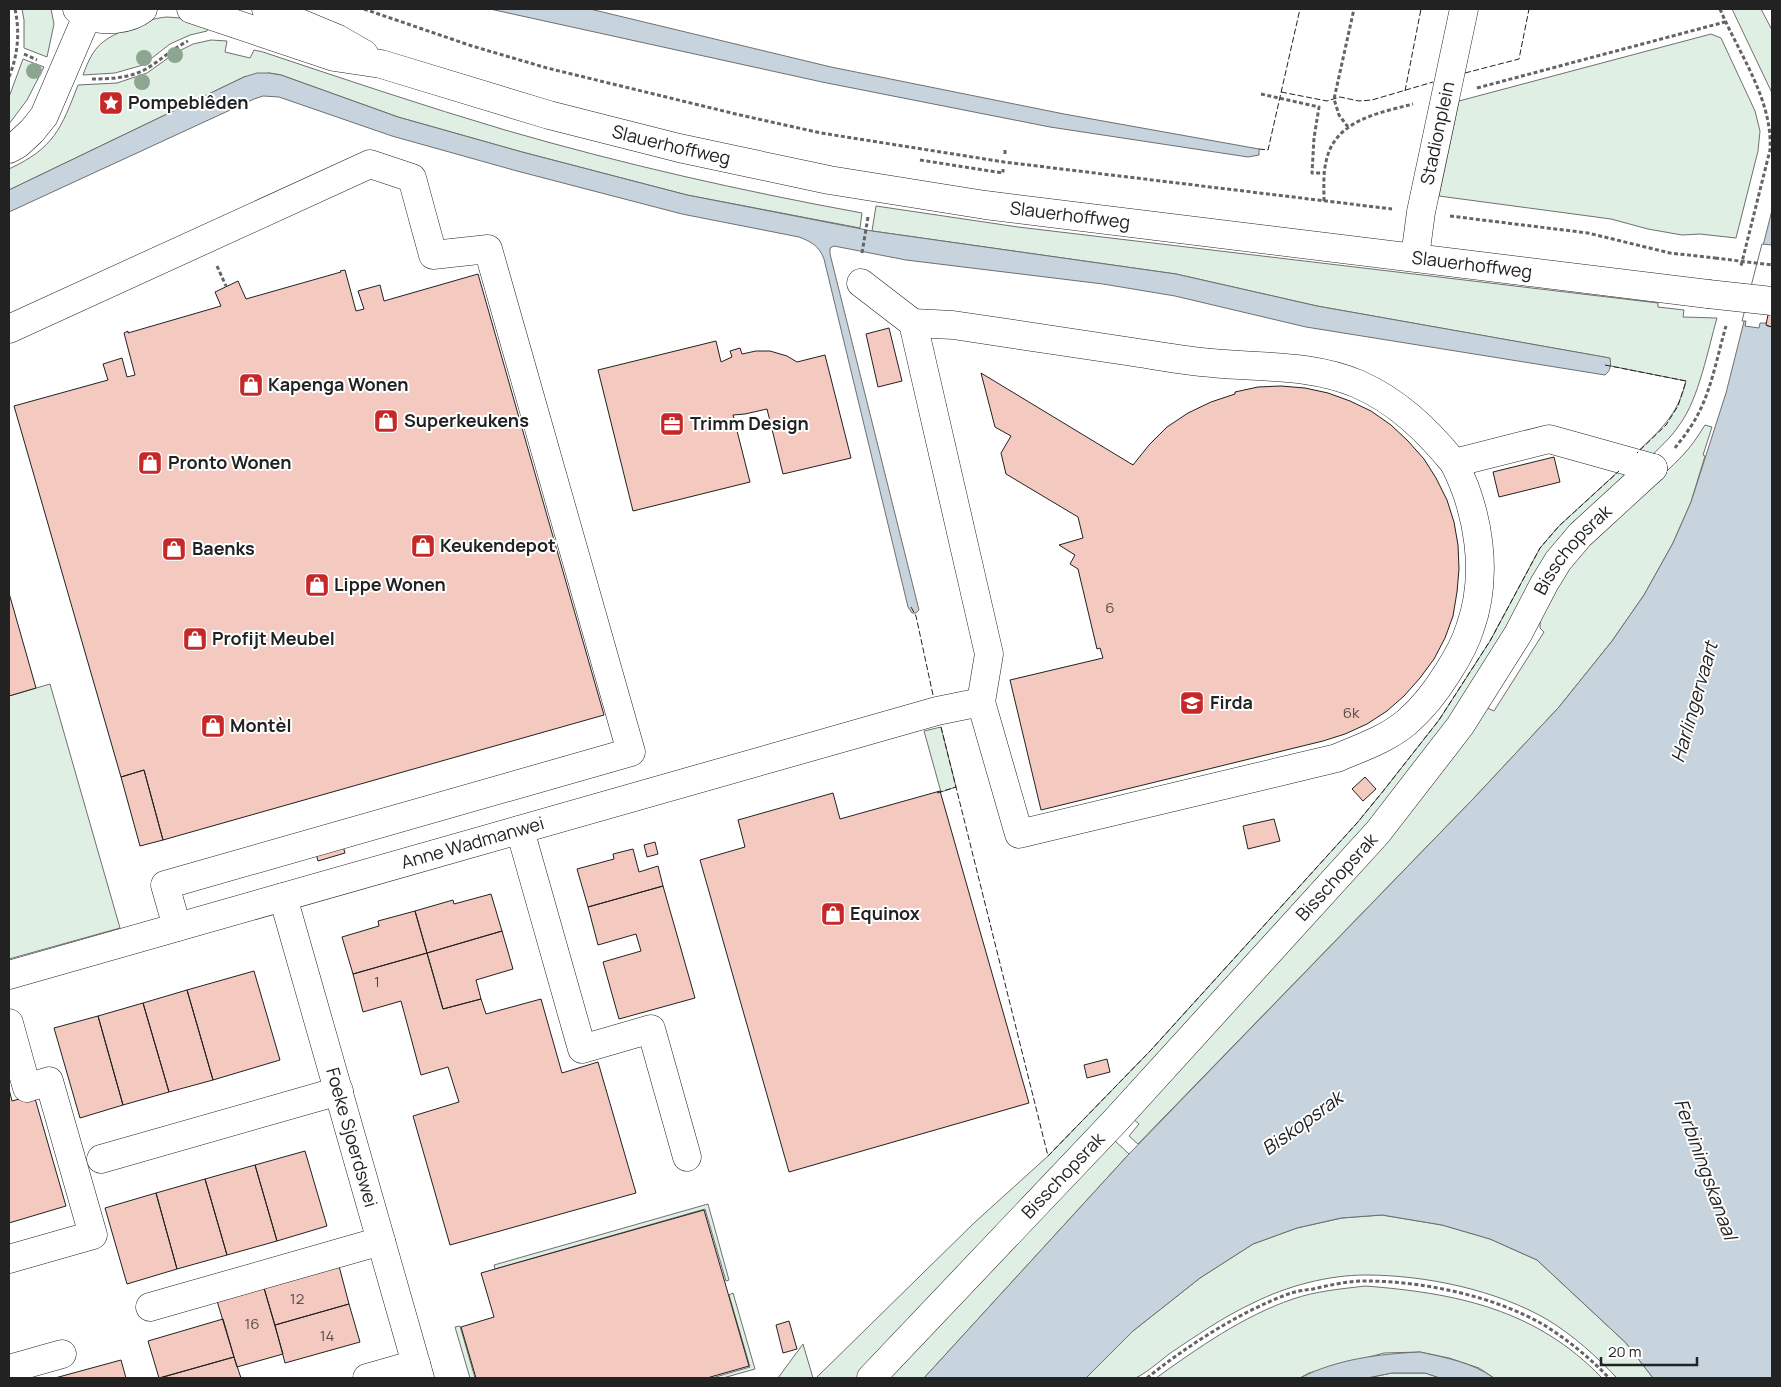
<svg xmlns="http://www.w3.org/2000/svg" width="1781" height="1387" font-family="Manrope,sans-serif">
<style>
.green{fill:#e0efe3;stroke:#6f6f6f}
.water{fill:#c7d3dd;stroke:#6f6f6f}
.pier{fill:#fff;stroke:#6f6f6f}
.building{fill:#f3c9c0;stroke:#222}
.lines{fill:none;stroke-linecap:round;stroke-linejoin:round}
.minor-casing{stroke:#222;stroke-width:29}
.major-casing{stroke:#222;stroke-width:29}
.path{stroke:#646464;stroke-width:3;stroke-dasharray:4 2.5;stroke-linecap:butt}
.minor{stroke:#fff;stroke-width:28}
.major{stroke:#fff;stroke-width:28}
.major-bridge-casing{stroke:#222;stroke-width:29;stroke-linecap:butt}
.path-bridge{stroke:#646464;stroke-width:3;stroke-dasharray:4 2.5;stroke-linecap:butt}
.major-bridge{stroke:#fff;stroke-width:28}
.fence{stroke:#222;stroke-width:1;stroke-dasharray:6 2.5;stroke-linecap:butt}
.tree{fill:#8da692}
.labels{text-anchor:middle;stroke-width:4;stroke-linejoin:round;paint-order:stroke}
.number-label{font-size:15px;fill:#564c4a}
.poi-label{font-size:18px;font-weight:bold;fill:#222;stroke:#fff;text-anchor:start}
.street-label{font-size:18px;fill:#222;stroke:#fff}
.water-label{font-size:19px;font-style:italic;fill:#222;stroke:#fff}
</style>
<rect width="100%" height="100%" fill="#fff"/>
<path class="green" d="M22,9H51L54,24L47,57L24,48V20Z
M1732,9H1761L1772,30V93Z
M167,17L180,18L209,25L207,31L190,35L170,44L143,65L115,73L83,75C94,44 103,39 132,27C144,22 154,18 167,17Z
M1711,34L1721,38L1755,111L1760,131L1758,151L1736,238L1700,234L1682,235L1648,229L1611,219L1439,196L1459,101Z
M211,40L227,41L225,52L250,58L254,50L263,52C344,79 424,106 505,130C622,164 742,191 862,213L860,228L687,195L522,152L398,117L281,75L269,73L244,77L9,190V169C54,148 61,129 78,85L117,83L147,73L175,53L193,44Z
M23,59L44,67L27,100L9,124V97Z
M876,206L1018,227L1658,303V307L1684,310L1683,317L1717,318C1708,349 1699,398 1680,424C1671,438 1658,449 1646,461L1633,456C1658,432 1678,416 1686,381L1611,366L1609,358L1317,306L1176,274L872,231Z
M1705,425L1712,427L1703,455L1705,456L1691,502L1673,543L1644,595L1612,641L1559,707L1474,798L1138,1144L1129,1136L1139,1124L1132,1118L1485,707L1494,711L1544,632L1540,628C1539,572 1645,496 1682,456C1691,447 1698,436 1705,425Z
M1622,468L1627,479L1509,629L1426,756L1272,935L858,1378H816L974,1223L1048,1156L1151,1050L1357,823L1384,790L1439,720L1490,641L1540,548L1559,526Z
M50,684L120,928L9,959V696Z
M941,727L956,787L941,792L924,731Z
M1114,1140L1129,1154L924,1378H885Z
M708,1204L729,1280L726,1281L705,1209L495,1269L494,1265Z
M1382,1215L1442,1225L1490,1239L1537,1260L1626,1343L1653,1378H1617C1596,1356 1574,1336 1548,1320C1497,1290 1425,1275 1366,1275C1328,1275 1287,1286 1253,1303C1223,1317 1196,1336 1169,1354C1163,1359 1141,1377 1135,1378C1121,1381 1101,1378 1086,1378L1133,1331L1200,1278L1253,1244L1297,1228L1342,1218Z
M1365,1286C1456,1293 1536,1309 1602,1378H1494L1479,1368L1449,1358L1420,1352L1384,1353L1309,1373L1300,1378H1156C1198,1348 1243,1316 1293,1299C1316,1291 1341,1289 1365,1286Z
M733,1293L755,1369L723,1378H712L750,1367L729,1295Z
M460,1326L475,1378H470L455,1327Z
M803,1344L813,1378H778Z
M1392,1373H1425L1440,1378H1367Z"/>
<path class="water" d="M490,9H590L831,67L1064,114L1259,149V155L1248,157L1050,127L822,82Z
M257,73H269L281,75L398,117L522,152L687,195L872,231L1176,274L1317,306L1610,358C1611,366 1611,370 1605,375L1306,327L1175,296L1103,284L906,260L834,246L830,248V254L919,610L916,613H912L908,607L824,259C819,246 812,242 799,237L682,214L517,171L392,136L279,97L263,96L254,99L9,212V190L244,77Z
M1772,210V1378H1653L1626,1343L1537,1260L1490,1239L1442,1225L1382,1215L1341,1218L1297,1228L1253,1244L1200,1278L1133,1331L1086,1378H924L1129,1154L1474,798L1559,707L1612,641L1644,595L1673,543L1691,502L1726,393Z
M1420,1352C1447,1358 1471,1362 1494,1378H1440L1425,1373H1392L1367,1378H1300C1337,1359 1379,1354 1420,1352Z"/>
<path class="pier" d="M1762,244L1772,245V327L1767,326L1766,323H1760L1759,328L1745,326L1746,321H1742Z"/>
<path class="building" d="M345,270L356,311L364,309L358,291L380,285L384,301L478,274L604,715L163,840L144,770L121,777L14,406L108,380L103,364L122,358L127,377L135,375L124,333L128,331V333L221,306L215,292L238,281L246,299L341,272L340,271Z
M1772,294V327L1766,325Z
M889,328L902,381L878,387L866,334Z
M716,341L721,362L732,357L730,351L740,348L742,354L756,351H770L787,356L797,362L825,355L851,458L783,474L767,409L745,414L733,415L750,482L633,511L598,370Z
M981,373L1133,465L1149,445L1167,427L1188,413L1211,402L1235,394V392L1258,387L1281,386L1305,388L1328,393L1350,401L1371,411L1391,425L1408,441L1424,459L1436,478L1447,500L1454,522L1458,545L1459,569L1457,592L1453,616L1445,638L1434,659L1420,678L1404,696L1387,711L1367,724L1345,734L1323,741L1041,810L1010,680L1103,658L1100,648L1097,649L1078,569L1070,564L1075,555L1059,545L1083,538L1078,517L1006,474L1001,453L1011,436L995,427Z
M1554,457L1560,482L1499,497L1493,472Z
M9,593L36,688L9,696Z
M144,770L163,840L140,846L121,777Z
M1365,777L1376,789L1363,801L1352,789Z
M940,791L1029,1103L789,1172L700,860L745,847L738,820L833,793L840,819Z
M1274,819L1280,841L1248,849L1243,826Z
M341,839L345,853L318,861L314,847Z
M655,842L658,854L647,857L644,845Z
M633,849L639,872L658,866L663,886L588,907L577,869L614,859L613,854Z
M663,886L695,998L619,1019L603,962L641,951L636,934L598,945L588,907Z
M491,894L502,931L427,953L415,911L453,900L454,904Z
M415,911L427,953L353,974L342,937L379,926L378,921Z
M502,931L513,969L476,980L481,999L443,1009L427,953Z
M427,953L443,1009L481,999L486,1014L541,999L562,1073L598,1062L636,1193L450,1245L413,1116L459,1102L448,1067L421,1075L401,1001L363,1012L353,974Z
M254,971L280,1060L213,1080L187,990Z
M187,990L213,1080L169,1092L143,1003Z
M143,1003L169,1092L123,1105L98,1016Z
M98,1016L123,1105L80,1118L54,1028Z
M1107,1059L1110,1072L1087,1078L1084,1065Z
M9,1089L12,1101L34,1095L66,1206L9,1223Z
M305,1151L327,1226L277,1241L255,1165Z
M255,1165L277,1241L227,1255L205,1179Z
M205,1179L227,1255L177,1269L156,1193Z
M156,1193L177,1269L127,1284L105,1208Z
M704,1210L749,1366L707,1378H476L461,1327L494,1317L481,1273Z
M339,1266L349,1304L275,1325L264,1288Z
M264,1288L283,1354L237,1367L217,1301Z
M349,1304L360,1342L285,1363L275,1325Z
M223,1319L234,1357L159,1378L148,1341Z
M789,1321L797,1349L783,1353L776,1325Z
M234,1357L241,1378H160Z
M121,1360L126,1378H55Z"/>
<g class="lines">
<defs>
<g id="minor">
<path d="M9,149L18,144L32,131L44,116L87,16"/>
<path id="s1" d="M1415,257L1421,212L1464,9"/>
<path d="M913,323L953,325C1010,334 1068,342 1126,351C1154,355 1183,361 1212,363C1262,368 1311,364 1358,384C1397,401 1427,430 1454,463L1549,439L1653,468"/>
<path d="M9,329L370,164L412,178L433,255L488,249L631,752L165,885L177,927"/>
<path d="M981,702L1019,834L1337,758C1360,748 1387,739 1407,722C1423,708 1437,690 1448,672C1457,658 1465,644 1470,628C1489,575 1479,512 1454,463"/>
<path d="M520,830L582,1049L651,1029L687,1157"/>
<path id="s2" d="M283,897L420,1378"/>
<path id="s3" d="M9,975L937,711L981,702L989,654L913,323L861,283"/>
<path d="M9,1023L27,1088L49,1081L93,1235L9,1259"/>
<path d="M101,1159L339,1091"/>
<path d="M150,1307L381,1241"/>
<path d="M9,1369L62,1354"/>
<path d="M367,1378L416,1364"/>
<path id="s4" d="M871,1378L1116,1120L1378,832L1460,726L1518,634L1544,584L1558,561L1580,535L1653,468"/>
</g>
<g id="major">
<path d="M77,9C80,11 84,14 88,16C104,22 129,20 143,9"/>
<path id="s5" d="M191,9L334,57L381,64L549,115L679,148L829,180L985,205L1708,294"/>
<path d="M266,9L338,39L364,54"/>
</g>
</defs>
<use href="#minor" class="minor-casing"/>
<use href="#major" class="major-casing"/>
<path class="path" d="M364,9L472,46L547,68L740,115L821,133L1004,162L1392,209
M1720,9C1739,54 1773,100 1770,150L1741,266
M24,54L37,60
M9,77C18,55 20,32 15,9
M92,79C110,79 130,78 146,69C161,60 172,49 188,41
M1477,88L1725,22
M1261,94L1319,107L1314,138L1312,173H1325
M1348,127L1339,115L1334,99L1354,9
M1005,154V150
M920,160L1003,173V169
M1324,201C1324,188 1323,174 1326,162C1334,120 1379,113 1413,104
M1450,216L1588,233L1670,253L1715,258
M862,253L868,217
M217,266L226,286
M1675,448C1679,442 1685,436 1689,429C1710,400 1716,360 1726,326
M1147,1378C1188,1345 1241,1311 1291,1293C1298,1291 1305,1290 1313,1289C1330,1285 1348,1281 1365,1281C1423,1281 1494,1296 1544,1325C1568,1340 1590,1358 1609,1378"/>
<use href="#minor" class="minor"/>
<use href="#major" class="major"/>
<defs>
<path id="major-bridge" d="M1708,294L1772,301"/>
</defs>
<use href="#major-bridge" class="major-bridge-casing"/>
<path class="path-bridge" d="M1715,258L1772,265"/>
<use href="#major-bridge" class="major-bridge"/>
<path class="fence" d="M1465,73L1519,59L1529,9
M1405,91L1421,9
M1281,92L1327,101L1340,97L1359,101L1372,100L1433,82
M1259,149L1268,150L1300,9
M1605,365L1686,381L1678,406L1666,425L1637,453
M911,607L916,616L933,695
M941,727L1048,1156L1151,1050L1357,823L1384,790L1439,720L1490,641L1540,548L1559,526L1619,471
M937,793L956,787"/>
</g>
<g class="tree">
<circle cx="175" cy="55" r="8"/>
<circle cx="144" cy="58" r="8"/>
<circle cx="34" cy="71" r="8"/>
<circle cx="142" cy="82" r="8"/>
</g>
<defs>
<symbol id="sight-square" viewBox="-11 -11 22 22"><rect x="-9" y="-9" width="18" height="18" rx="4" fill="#c62828" stroke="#fff"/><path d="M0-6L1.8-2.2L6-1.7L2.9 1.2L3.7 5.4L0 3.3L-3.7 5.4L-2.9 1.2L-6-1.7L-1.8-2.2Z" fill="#fff"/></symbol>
<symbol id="shop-square" viewBox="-11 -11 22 22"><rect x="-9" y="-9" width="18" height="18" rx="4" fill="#c62828" stroke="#fff"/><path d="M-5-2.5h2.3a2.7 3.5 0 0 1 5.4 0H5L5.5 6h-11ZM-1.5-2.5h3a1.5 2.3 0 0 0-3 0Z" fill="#fff"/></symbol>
<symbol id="office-square" viewBox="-11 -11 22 22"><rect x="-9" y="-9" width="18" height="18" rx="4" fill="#c62828" stroke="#fff"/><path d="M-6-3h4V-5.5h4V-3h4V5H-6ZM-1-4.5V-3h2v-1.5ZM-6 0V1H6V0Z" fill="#fff"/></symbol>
<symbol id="university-square" viewBox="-11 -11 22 22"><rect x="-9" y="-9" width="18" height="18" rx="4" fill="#c62828" stroke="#fff"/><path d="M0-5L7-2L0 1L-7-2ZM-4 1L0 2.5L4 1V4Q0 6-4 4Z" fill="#fff"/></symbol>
</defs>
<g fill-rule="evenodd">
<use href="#sight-square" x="97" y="89" width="28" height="28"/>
<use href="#shop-square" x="237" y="371" width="28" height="28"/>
<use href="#shop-square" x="372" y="407" width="28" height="28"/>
<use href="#office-square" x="658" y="410" width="28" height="28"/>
<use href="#shop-square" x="136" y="449" width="28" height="28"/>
<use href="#shop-square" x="409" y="532" width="28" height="28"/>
<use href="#shop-square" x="160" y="535" width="28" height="28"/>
<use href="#shop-square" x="303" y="571" width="28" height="28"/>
<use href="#shop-square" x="181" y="625" width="28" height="28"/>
<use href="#university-square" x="1178" y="689" width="28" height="28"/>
<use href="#shop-square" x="199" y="712" width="28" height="28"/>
<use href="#shop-square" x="819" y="900" width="28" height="28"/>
</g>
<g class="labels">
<g class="number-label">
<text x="1110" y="613">6</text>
<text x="1351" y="718">6k</text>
<text x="377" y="987">1</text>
<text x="297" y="1304">12</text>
<text x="252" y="1329">16</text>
<text x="327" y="1341">14</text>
</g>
<g class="poi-label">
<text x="128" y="109">Pompeblêden</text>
<text x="268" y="391">Kapenga Wonen</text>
<text x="404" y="427">Superkeukens</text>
<text x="690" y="430">Trimm Design</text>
<text x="168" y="469">Pronto Wonen</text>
<text x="440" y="552">Keukendepot</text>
<text x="192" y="555">Baenks</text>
<text x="334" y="591">Lippe Wonen</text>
<text x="212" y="645">Profijt Meubel</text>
<text x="1210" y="709">Firda</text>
<text x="230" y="732">Montèl</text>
<text x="850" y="920">Equinox</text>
</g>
<g class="street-label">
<text dy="6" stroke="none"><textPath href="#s1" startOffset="126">Stadionplein</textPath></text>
<text dy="6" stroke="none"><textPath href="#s5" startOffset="500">Slauerhoffweg</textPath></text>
<text dy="6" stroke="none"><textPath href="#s5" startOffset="905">Slauerhoffweg</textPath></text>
<text dy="6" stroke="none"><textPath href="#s5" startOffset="1310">Slauerhoffweg</textPath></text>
<text dy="6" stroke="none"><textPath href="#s4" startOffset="1089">Bisschopsrak</textPath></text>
<text dy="6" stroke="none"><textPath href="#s3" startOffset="482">Anne Wadmanwei</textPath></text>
<text dy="6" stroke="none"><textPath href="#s4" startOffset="684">Bisschopsrak</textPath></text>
<text dy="6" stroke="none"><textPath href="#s2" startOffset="250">Foeke Sjoerdswei</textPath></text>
<text dy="6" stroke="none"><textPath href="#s4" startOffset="279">Bisschopsrak</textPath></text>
</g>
<g class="water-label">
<text transform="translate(1694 702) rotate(-74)" y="7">Harlingervaart</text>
<text transform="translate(1302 1123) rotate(-36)" y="7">Biskopsrak</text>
<text transform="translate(1706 1169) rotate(70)" y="7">Ferbiningskanaal</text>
</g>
</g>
<rect width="1781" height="1387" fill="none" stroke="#222222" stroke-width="20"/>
<path d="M1601 1357v8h96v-8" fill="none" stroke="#222222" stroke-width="2.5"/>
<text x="1608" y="1357" font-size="15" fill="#222222" stroke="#ffffff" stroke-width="4" paint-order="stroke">20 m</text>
</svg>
